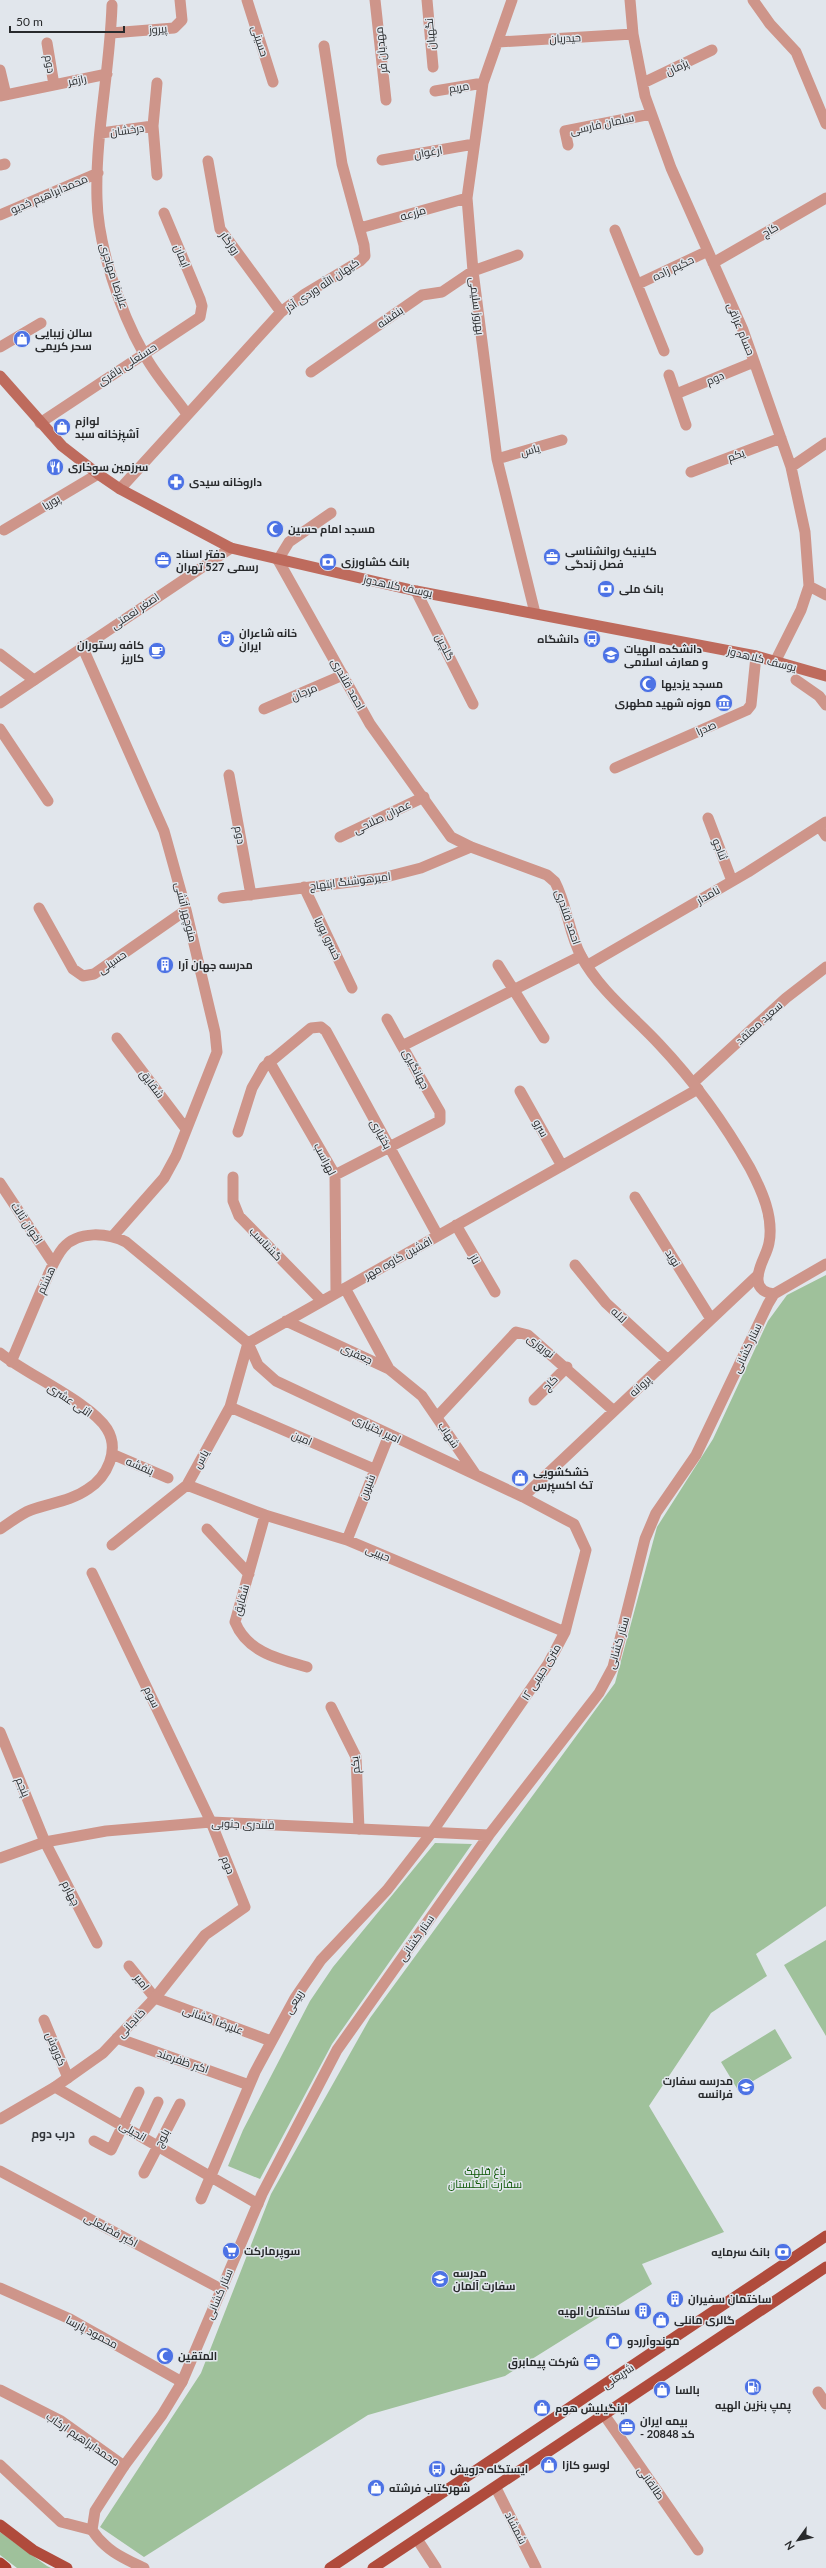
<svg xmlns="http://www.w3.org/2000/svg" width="826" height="2568" font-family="Lato,Cairo,sans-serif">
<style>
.green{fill:#9fc19b}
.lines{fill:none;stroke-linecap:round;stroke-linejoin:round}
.minor{stroke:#ce958a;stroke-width:11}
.tertiary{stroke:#ce958a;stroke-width:11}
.secondary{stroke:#be6b5d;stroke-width:11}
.primary{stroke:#b04b3c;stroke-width:11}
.trunk{stroke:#aa3b2c;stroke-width:11}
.labels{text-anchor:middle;stroke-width:3;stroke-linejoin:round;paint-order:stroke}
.street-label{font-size:11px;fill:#282a2c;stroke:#e1e6ec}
.poi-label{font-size:11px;font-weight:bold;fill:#282a2c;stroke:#e1e6ec;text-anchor:start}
.park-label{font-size:11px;fill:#0d5705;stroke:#e1e6ec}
.neighbourhood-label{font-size:12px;font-weight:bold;fill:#32363b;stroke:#e1e6ec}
</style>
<rect width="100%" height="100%" fill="#e1e6ec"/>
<path class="green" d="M826,1275V1906L756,1954L767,1976L711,2013L649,2106L724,2232L642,2264L652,2284L505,2376L368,2415L144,2557L100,2527L201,2373L271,2194L370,2018L615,1683L657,1527L713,1439L768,1321L787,1295Z
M435,1843L472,1844L332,2044L260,2179L228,2166L243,2130L310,2001L333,1967Z
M826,1940V2036L784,1965Z
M775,2029L792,2058L738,2090L721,2062Z
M0,2532L47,2566L51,2568H17L0,2555Z"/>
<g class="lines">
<path class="minor" d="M247,0L273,82
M375,0L386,100
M427,0L433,67
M512,0L483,83L467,198L473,271L497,459L535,613
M630,0L633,34L645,96L671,168L743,330L791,467L805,532L809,586L801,610L776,660
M753,0L770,24L796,52L826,124
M112,5C110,70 95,135 97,199C98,246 120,311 143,352C154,374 173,394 187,414
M111,33L174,28L182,20L180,0
M498,42L633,34
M47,43L54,85
M0,70L6,95
M157,83L153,126L157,175
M643,83L712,50
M435,91L483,83
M0,96L107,74
M101,133L153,126
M568,145L565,131L651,114
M382,160L474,144
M208,161L220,229L281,312
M0,165L5,164
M0,215L98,173
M360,228L467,198
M615,230L664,351
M713,263L826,198
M638,284L708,251
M0,347L41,323
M311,372L422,295L442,292L473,271L518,255
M669,375L686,425
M676,394L754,362
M40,423L200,317L202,306L200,299L164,213
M497,459L562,440
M791,467L826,443
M691,472L781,438
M120,489L281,312L305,294L360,261L365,256L364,245L342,164L324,46
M4,530L98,474
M278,560L289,542L331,513
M809,586L826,595
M416,591L473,704
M82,646L164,831L186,910L215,1032L217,1052L176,1156L164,1178L113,1236
M0,654L34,680
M796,680L819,696L826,705
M264,709L343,675
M0,729L48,801
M615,768L747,710L751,705L756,656
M229,775L251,895
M708,818L732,881
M820,827L826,836
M340,837L424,797
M304,887L352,988
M223,898L382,878L421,868L471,847
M39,908L73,969L83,976L94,974L186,910
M498,965L544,1038
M588,965L748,872L826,822
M387,1019L402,1046
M117,1038L186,1129
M269,1061L335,1175L336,1293
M694,1082L786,998L826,967
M520,1091L562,1166
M238,1132L252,1088L264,1067L311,1028L321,1027L326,1031L438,1236
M335,1175L440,1121V1112L402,1046L581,956
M233,1177V1201L239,1216L322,1301
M0,1183L53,1263
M635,1197L711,1319
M456,1225L495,1292
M575,1265L606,1303L668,1360
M345,1288L389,1369
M286,1321L389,1369L422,1396L476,1475
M248,1343L698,1089
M0,1353C26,1374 91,1403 107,1429C120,1450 107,1477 88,1489C71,1501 50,1503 31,1510C20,1514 10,1523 0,1529
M11,1362C21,1338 31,1315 41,1291C48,1277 53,1260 63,1248C78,1230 108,1233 126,1242L248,1343L258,1365L276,1381L523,1497L574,1524L586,1550L565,1632L548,1664L432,1832L387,1890L321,1960L295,1998L255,2072L201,2199
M534,1400L567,1367
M230,1407L374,1469
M437,1417L516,1332L528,1335L614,1411
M112,1454L168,1478
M187,1485L265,1515L347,1540L565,1632
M523,1497L758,1275
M265,1515L235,1622C247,1652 278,1659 307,1667
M207,1529L249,1574
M347,1540L389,1435
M112,1545L187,1485L230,1407L248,1343
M92,1573L211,1822
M331,1707L356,1757L359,1829
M0,1732L45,1842L97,1943
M129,1966L155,1998L271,2041
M44,2020L68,2078
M117,2038L249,2085
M55,2087L258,2204
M142,2136L158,2102
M94,2141L111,2150L139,2092
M0,2171L221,2289
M144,2173L180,2104
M0,2288L70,2319L182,2382
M0,2390L61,2421L124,2466
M818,2392L826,2404
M605,2416L698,2550
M0,2465L61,2522L92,2530
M496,2488L536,2568
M417,2539L436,2568"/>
<path class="tertiary" d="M278,560L370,724L451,837L471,847L547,875L555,882C567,905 569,934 581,956C600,991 633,1016 659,1044C694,1081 725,1124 750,1168C762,1191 774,1217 769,1243C767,1255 757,1267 758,1280C758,1289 766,1293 774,1294
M0,703L231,548
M0,1858L45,1842L106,1831L211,1822L489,1835
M0,2119L55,2087L103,2053L155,1998L205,1935L245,1907L211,1822
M144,2568C123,2558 106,2551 92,2530L95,2511L124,2466L162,2415L182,2382L262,2194L337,2050L489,1835L599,1693L613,1667L645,1539L656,1513L696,1455L768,1304L774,1294L826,1264"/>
<path class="secondary" d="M0,376L62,446L98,474L120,489L231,548L416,591L756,656L826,676"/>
<path class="primary" d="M0,2525L33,2550L67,2568
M330,2568L826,2236
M373,2568L826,2267"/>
<path class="trunk" d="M0,2563L6,2568"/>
</g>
<defs>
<symbol id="shop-disc" viewBox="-11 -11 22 22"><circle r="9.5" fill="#4c72e5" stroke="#e1e6ec"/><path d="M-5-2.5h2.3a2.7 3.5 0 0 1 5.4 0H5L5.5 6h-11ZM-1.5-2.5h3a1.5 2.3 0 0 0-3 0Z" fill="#fff"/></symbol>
<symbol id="restaurant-disc" viewBox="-11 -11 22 22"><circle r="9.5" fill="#4c72e5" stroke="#e1e6ec"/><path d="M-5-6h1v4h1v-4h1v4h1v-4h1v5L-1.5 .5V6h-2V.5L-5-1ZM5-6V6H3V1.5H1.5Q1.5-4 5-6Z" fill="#fff"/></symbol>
<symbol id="pharmacy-disc" viewBox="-11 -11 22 22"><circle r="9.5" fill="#4c72e5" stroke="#e1e6ec"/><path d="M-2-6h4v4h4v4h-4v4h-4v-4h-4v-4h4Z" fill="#fff"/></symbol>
<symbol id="mosque-disc" viewBox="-11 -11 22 22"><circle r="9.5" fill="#4c72e5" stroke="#e1e6ec"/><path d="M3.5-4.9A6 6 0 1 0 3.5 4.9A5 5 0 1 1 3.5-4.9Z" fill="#fff"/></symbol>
<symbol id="office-disc" viewBox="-11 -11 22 22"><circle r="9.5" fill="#4c72e5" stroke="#e1e6ec"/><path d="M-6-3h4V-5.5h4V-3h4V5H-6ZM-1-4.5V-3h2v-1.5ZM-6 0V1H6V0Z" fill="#fff"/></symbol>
<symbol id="bank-disc" viewBox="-11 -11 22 22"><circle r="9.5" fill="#4c72e5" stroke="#e1e6ec"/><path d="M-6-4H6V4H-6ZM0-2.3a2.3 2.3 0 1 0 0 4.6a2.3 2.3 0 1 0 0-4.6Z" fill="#fff"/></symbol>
<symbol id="theatre-disc" viewBox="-11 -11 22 22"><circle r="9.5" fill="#4c72e5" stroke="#e1e6ec"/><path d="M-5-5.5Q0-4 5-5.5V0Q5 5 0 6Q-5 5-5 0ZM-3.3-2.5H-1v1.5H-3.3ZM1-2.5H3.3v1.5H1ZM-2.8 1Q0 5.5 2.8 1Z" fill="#fff"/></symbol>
<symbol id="bus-disc" viewBox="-11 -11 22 22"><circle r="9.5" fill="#4c72e5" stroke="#e1e6ec"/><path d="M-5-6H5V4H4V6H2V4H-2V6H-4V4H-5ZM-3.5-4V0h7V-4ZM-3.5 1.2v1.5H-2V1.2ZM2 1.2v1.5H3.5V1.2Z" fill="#fff"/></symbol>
<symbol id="cafe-disc" viewBox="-11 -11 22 22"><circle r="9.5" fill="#4c72e5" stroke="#e1e6ec"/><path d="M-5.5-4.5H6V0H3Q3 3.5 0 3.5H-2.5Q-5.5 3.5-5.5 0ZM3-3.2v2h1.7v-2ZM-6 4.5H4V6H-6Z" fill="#fff"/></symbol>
<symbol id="university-disc" viewBox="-11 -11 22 22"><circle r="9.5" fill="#4c72e5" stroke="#e1e6ec"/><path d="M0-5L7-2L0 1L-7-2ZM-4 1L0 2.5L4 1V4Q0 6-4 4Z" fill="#fff"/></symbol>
<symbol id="museum-disc" viewBox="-11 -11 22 22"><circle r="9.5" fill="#4c72e5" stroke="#e1e6ec"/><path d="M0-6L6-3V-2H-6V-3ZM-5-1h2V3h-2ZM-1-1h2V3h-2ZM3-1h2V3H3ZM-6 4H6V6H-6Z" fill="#fff"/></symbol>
<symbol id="building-disc" viewBox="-11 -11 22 22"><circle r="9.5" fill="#4c72e5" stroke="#e1e6ec"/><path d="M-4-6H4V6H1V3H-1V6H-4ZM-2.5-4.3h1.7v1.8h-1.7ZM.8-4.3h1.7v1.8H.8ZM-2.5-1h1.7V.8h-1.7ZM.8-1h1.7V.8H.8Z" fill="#fff"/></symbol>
<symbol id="school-disc" viewBox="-11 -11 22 22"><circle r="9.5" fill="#4c72e5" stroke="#e1e6ec"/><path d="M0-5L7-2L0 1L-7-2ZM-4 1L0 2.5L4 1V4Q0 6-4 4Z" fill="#fff"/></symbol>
<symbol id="supermarket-disc" viewBox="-11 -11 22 22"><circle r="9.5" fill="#4c72e5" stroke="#e1e6ec"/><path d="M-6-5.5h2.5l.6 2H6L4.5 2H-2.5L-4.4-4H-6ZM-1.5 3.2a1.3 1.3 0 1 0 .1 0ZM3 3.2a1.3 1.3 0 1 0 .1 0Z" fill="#fff"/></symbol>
<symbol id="fuel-disc" viewBox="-11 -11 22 22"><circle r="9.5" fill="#4c72e5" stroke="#e1e6ec"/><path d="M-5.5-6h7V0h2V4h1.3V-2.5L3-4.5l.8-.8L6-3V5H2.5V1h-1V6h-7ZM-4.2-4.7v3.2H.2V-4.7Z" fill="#fff"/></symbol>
</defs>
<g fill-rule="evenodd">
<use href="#shop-disc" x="12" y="329" width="20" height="20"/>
<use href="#shop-disc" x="52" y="417" width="20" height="20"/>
<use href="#restaurant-disc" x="45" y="457" width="20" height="20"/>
<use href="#pharmacy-disc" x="166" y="472" width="20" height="20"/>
<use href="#mosque-disc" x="265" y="519" width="20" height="20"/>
<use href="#office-disc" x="542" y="547" width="20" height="20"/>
<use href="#office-disc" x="153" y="550" width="20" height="20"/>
<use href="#bank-disc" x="318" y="552" width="20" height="20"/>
<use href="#bank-disc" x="596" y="579" width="20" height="20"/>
<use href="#theatre-disc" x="216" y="629" width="20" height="20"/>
<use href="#bus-disc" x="582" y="629" width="20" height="20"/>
<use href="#cafe-disc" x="147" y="641" width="20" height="20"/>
<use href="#university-disc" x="601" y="645" width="20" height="20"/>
<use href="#mosque-disc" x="638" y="674" width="20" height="20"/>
<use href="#museum-disc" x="714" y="693" width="20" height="20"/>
<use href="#building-disc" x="155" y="955" width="20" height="20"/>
<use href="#shop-disc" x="510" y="1468" width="20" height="20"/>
<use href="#school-disc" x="736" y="2077" width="20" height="20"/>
<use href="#supermarket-disc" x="221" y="2241" width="20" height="20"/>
<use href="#bank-disc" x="773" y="2242" width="20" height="20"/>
<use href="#school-disc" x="430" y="2269" width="20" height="20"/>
<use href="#building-disc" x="665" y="2289" width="20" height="20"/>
<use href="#building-disc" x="633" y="2301" width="20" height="20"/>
<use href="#shop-disc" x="651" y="2310" width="20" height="20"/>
<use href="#shop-disc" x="604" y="2331" width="20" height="20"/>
<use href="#mosque-disc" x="155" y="2346" width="20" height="20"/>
<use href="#office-disc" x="582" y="2352" width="20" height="20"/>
<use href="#fuel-disc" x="743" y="2377" width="20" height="20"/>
<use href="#shop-disc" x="652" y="2380" width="20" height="20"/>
<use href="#shop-disc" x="532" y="2398" width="20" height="20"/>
<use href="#office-disc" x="617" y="2417" width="20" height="20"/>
<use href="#shop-disc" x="539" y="2455" width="20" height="20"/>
<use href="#bus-disc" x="427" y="2459" width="20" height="20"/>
<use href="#shop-disc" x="366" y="2478" width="20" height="20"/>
</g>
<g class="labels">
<g class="street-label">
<text transform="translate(158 29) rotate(-5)" y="4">پیروز</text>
<text transform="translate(430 34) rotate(-95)" y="4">نگهبان</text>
<text transform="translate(565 38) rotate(-3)" y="4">حیدریان</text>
<text transform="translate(260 41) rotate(72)" y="4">حسینی</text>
<text transform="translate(381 50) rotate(-96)" y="4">مهدیان فر</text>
<text transform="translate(50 64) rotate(80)" y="4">دوم</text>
<text transform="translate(677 67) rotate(-25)" y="4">پژمان</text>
<text transform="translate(77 80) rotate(-12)" y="4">رازفر</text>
<text transform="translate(459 87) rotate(-10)" y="4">مریم</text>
<text transform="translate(602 124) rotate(-12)" y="4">سلمان فارسی</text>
<text transform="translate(127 130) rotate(-8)" y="4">درخشان</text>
<text transform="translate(428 152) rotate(-10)" y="4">ارغوان</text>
<text transform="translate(49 194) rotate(-23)" y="4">محمدابراهیم خدیو</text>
<text transform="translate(413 213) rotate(-16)" y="4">مزرعه</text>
<text transform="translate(770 230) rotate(-30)" y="4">کاج</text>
<text transform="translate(230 243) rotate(54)" y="4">روزگار</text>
<text transform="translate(182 256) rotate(67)" y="4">ایمان</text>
<text transform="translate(673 268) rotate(-25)" y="4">حکیم زاده</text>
<text transform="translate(114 276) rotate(72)" y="4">علیرضا مهاجری</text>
<text transform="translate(322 285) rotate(-34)" y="4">کیهان الله وردی آذر</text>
<text transform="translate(477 306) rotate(83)" y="4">بهروز سلیمی</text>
<text transform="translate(390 317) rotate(-35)" y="4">بنفشه</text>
<text transform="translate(741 329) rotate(68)" y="4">حسام عراقی</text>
<text transform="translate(127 364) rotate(-33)" y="4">حسنعلی باقری</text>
<text transform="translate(715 378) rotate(-23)" y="4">دوم</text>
<text transform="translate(530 450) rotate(-16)" y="4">یاس</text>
<text transform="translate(736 455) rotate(-21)" y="4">یکم</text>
<text transform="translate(51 502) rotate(-31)" y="4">پوریا</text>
<text transform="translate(398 586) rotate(12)" y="4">یوسف کلاهدوز</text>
<text transform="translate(135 611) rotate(-34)" y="4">اصغر نعمتی</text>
<text transform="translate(445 647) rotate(63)" y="4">گلچین</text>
<text transform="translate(762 659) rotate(14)" y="4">یوسف کلاهدوز</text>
<text transform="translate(348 684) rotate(61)" y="4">احمد قلندری</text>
<text transform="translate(304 692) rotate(-23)" y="4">مرجان</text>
<text transform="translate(706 728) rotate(-24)" y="4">صدرا</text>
<text transform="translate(382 817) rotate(-26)" y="4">عمران صلاحی</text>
<text transform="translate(240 835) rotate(79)" y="4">دوم</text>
<text transform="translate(720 849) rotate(69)" y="4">ثناجو</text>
<text transform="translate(350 881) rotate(-7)" y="4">امیرهوشنگ ابتهاج</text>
<text transform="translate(708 895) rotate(-30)" y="4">نامدار</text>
<text transform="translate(186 912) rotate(76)" y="4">منوچهر آتشی</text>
<text transform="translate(568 917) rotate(71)" y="4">احمد قلندری</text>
<text transform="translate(328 938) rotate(64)" y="4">خسرو پوریا</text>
<text transform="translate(112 962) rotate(-35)" y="4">حسینی</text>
<text transform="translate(759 1023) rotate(-42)" y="4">سعید معتقد</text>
<text transform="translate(416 1069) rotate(62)" y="4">جهانگیری</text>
<text transform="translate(152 1084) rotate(53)" y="4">شقایق</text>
<text transform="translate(541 1128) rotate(61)" y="4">سرو</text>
<text transform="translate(381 1134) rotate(61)" y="4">بختیاری</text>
<text transform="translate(325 1159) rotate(63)" y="4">لهراسب</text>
<text transform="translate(27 1223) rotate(56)" y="4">اخوان ثالث</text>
<text transform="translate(266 1244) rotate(46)" y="4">گشتاسب</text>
<text transform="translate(398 1258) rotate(-29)" y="4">افشین کاوه مهر</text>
<text transform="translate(673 1258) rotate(58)" y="4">نوید</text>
<text transform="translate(475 1259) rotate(60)" y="4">ناز</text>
<text transform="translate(46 1280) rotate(-66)" y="4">هشتم</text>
<text transform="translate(619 1315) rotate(43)" y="4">لاله</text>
<text transform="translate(541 1346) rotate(38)" y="4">نوروزی</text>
<text transform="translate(747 1348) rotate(-65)" y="4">ستار کشانی</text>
<text transform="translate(357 1354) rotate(25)" y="4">جعفری</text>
<text transform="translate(550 1383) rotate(-46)" y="4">کاج</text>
<text transform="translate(640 1386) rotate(-43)" y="4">پروانه</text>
<text transform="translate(70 1400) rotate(34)" y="4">اثنی عشری</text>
<text transform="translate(377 1429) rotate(25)" y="4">امیر بختیاری</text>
<text transform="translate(449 1435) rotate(56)" y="4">شهاب</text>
<text transform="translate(302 1438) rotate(23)" y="4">امین</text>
<text transform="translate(201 1459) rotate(-61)" y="4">یاس</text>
<text transform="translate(140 1466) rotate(23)" y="4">بنفشه</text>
<text transform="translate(367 1487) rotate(-69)" y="4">شیرین</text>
<text transform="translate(378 1553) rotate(23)" y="4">حبیبی</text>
<text transform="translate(241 1600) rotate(-74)" y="4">شقایق</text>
<text transform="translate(618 1643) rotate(-74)" y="4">ستار کشانی</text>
<text transform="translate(541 1672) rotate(-58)" y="4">۱۲ متری حبیبی</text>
<text transform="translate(152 1697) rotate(64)" y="4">سوم</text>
<text transform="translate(355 1765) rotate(-97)" y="4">یکم</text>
<text transform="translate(23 1787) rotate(68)" y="4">پنجم</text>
<text transform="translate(243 1824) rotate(2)" y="4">قلندری جنوبی</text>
<text transform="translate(228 1865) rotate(68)" y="4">دوم</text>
<text transform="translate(71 1893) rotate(63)" y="4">چهارم</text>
<text transform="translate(416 1938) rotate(-55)" y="4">ستار کشانی</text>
<text transform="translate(142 1982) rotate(52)" y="4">امیر</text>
<text transform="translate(294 2002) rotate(-59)" y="4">ربیعی</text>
<text transform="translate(213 2020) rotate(20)" y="4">علیرضا کشانی</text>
<text transform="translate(131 2023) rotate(-47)" y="4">خانجانی</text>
<text transform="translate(56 2049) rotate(67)" y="4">کوروش</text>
<text transform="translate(183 2061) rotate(19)" y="4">اکبر ظفرمند</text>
<text transform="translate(133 2131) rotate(30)" y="4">انجیلی</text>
<text transform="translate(162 2138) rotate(-62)" y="4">بلوچ</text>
<text transform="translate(111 2230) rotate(28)" y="4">اکبر فضلعلی</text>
<text transform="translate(219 2294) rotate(-67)" y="4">ستار کشانی</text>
<text transform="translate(92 2332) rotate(28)" y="4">محمود پارسا</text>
<text transform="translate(618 2376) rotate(-34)" y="4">شریعتی</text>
<text transform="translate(83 2439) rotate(34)" y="4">محمدابراهیم ارکاب</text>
<text transform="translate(651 2483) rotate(55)" y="4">طالقانی</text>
<text transform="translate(516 2528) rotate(63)" y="4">شمشاد</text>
</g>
<g class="poi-label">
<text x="35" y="337">سالن زیبایی<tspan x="35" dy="13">سحر کریمی</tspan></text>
<text x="75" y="425">لوازم<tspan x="75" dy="13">آشپزخانه سبد</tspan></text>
<text x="68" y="471">سرزمين سوخاری</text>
<text x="189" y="486">داروخانه سیدی</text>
<text x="288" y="533">مسجد امام حسین</text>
<text x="565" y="555">کلینیک روانشناسی<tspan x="565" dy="13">فصل زندگی</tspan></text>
<text x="176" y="558">دفتر اسناد<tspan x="176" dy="13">رسمی 527 تهران</tspan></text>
<text x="341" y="566">بانک کشاورزی</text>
<text x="619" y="593">بانک ملی</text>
<text x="239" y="637">خانه شاعران<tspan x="239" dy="13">ایران</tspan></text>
<text x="579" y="643" text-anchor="end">دانشگاه</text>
<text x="144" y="649" text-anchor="end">کافه رستوران<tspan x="144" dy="13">کاریز</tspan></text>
<text x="624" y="653">دانشکده الهیات<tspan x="624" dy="13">و معارف اسلامی</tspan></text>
<text x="661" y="688">مسجد یزدیها</text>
<text x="711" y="707" text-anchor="end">موزه شهید مطهری</text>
<text x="178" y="969">مدرسه جهان آرا</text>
<text x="533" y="1476">خشکشویی<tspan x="533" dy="13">تک اکسپرس</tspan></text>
<text x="733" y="2085" text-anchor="end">مدرسه سفارت<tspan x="733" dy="13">فرانسه</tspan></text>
<text x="244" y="2255">سوپرمارکت</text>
<text x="770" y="2256" text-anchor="end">بانک سرمایه</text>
<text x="453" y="2277">مدرسه<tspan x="453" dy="13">سفارت آلمان</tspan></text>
<text x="688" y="2303">ساختمان سفیران</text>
<text x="630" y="2315" text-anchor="end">ساختمان الهیه</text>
<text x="674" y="2324">گالری مانلی</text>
<text x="627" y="2345">موندوآرردو</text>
<text x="178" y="2360">المتقین</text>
<text x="579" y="2366" text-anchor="end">شرکت پیمابرق</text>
<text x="675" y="2394">بالسا</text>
<text x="753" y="2409" text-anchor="middle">پمپ بنزین الهیه</text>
<text x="555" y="2412">اینگیلیش هوم</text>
<text x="640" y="2425">بیمه ایران<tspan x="640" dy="13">- کد 20848</tspan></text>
<text x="562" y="2469">لوسو کازا</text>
<text x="450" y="2473">ایستگاه درویش</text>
<text x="389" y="2492">شهرکتاب فرشته</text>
</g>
<g class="park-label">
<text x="485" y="2175">باغ قلهک<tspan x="485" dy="13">سفارت انگلستان</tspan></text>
</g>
<g class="neighbourhood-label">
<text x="53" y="2138">درب دوم</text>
</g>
</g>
<g transform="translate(798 2540) rotate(237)" stroke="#e1e6ec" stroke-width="3" paint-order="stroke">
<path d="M0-3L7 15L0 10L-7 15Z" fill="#282a2c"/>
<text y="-6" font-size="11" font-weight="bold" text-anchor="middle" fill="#282a2c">N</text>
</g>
<path d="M10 26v6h114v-6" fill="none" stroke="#282a2c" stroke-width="2"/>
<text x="16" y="26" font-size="12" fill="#282a2c" stroke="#e1e6ec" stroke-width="3" paint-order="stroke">50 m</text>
</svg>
